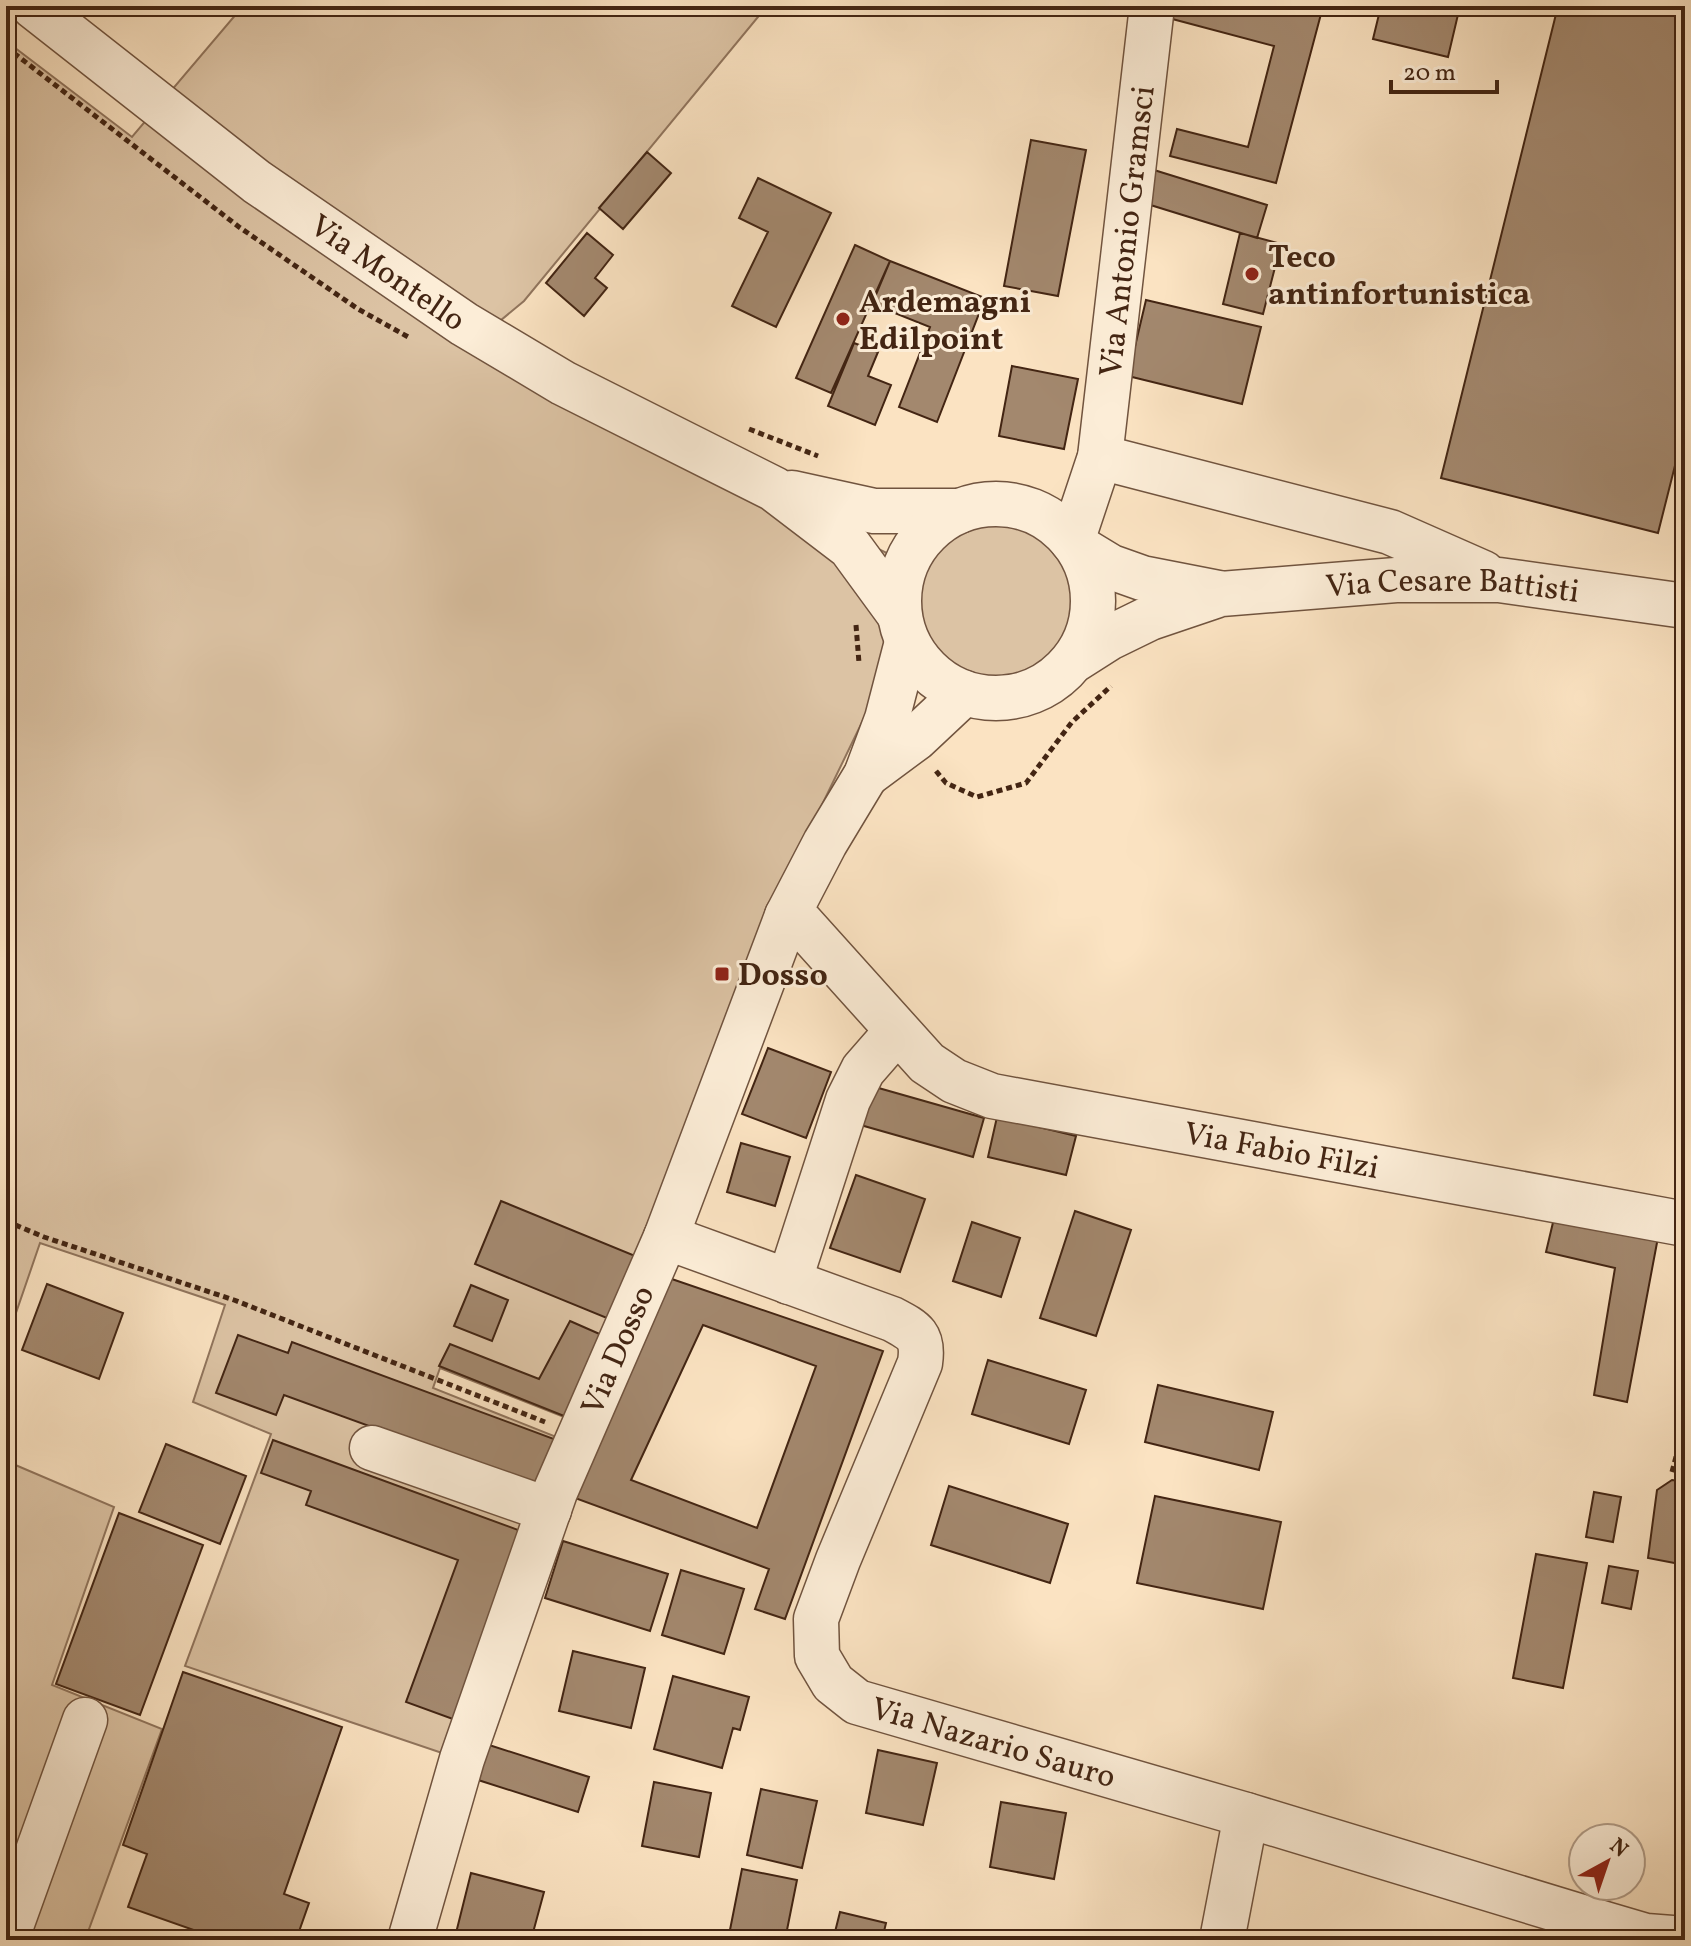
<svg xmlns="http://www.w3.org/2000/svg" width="1691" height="1946" font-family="Vollkorn,serif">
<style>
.green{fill:#dcc3a4;stroke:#90745c;stroke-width:2}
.building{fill:#a3886e;stroke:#432513;stroke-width:2;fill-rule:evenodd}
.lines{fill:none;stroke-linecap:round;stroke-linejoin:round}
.minor-casing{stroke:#71543f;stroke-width:47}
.path{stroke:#432513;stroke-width:5;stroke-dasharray:6 4;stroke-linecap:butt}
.minor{stroke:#fcedd7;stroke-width:44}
.poi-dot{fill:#8f2418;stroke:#fcedd7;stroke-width:3}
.labels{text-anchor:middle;stroke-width:6;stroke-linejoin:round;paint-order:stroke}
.street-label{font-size:32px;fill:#432513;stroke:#fcedd7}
.poi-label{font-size:32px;font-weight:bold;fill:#432513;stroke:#fcedd7;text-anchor:start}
</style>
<rect width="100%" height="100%" fill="#fbe3c2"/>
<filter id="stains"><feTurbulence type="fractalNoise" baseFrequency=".0025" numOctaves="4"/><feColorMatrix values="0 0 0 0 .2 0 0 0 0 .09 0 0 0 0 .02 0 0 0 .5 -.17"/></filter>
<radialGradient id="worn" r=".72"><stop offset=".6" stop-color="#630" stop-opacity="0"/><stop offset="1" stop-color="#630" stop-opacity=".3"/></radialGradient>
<path class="green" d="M243,6H767L524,301L465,350L922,570C966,478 1102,534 1067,630C1062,647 1048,663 1032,671C990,691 936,673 921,627C916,613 918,599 916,586L867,712L786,879L569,1419L440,1368L433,1388L564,1440L442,1753L185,1666L271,1434L193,1402L225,1305L40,1243L6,1342V41L132,137Z
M6,1461L114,1507L52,1685L162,1729L85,1940H6Z"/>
<path class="building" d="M1164,6H1291L1321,14L1276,183L1170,156L1177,129L1248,147L1274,46L1161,16Z
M1381,6H1460L1448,57L1373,39Z
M1558,6H1685V426L1658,533L1441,478Z
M1031,140L1086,150L1058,296L1004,286Z
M647,152L671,173L623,229L599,208Z
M1154,170L1267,205L1257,238L1144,203Z
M758,178L831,213L776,327L732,306L768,232L739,218Z
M587,233L613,255L595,278L607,288L584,316L546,283Z
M1240,233L1281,244L1263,314L1223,304Z
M855,245L890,261L831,393L796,378Z
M890,261L985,298L937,422L899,407L930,327L872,304Z
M1146,300L1261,327L1242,404L1128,376Z
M854,343L878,352L868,376L891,385L875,425L828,406Z
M1012,366L1078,379L1064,449L999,436Z
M768,1048L831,1072L806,1138L742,1114Z
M868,1085L984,1118L973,1157L857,1124Z
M997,1117L1076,1136L1066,1175L988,1157Z
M741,1143L790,1157L775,1206L727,1192Z
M856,1175L925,1199L900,1272L830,1248Z
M501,1201L645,1260L619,1323L475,1264Z
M1075,1211L1131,1230L1096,1336L1040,1318Z
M1555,1214L1659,1232L1627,1402L1594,1395L1615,1268L1546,1252Z
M972,1222L1020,1238L1001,1297L953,1281Z
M663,1276L883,1351L785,1619L755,1609L769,1569L564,1494ZM703,1325L816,1366L757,1528L631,1480Z
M47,1284L123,1313L99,1379L22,1350Z
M471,1285L508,1300L492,1341L454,1326Z
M570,1321L611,1339L569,1418L439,1366L450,1344L539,1379Z
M238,1335L288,1353L292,1342L562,1442L545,1490L284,1395L276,1415L216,1393Z
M988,1360L1086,1390L1069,1444L972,1414Z
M1158,1385L1273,1412L1259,1470L1145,1442Z
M273,1440L529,1534L461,1722L406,1702L458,1560L306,1505L311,1491L261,1473Z
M166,1444L246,1476L220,1544L139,1512Z
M1672,1480L1685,1482V1565L1648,1558L1657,1490Z
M949,1486L1068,1524L1050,1583L931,1545Z
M1594,1492L1621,1497L1613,1542L1586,1537Z
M1155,1496L1281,1522L1263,1609L1137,1583Z
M119,1513L203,1545L140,1715L56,1684Z
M563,1541L668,1574L650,1631L545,1598Z
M1536,1554L1587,1563L1563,1688L1513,1678Z
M1609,1566L1638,1571L1631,1609L1602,1603Z
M681,1570L744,1589L724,1654L662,1635Z
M573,1651L645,1668L631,1728L559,1711Z
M183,1672L342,1727L284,1894L309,1903L296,1940H222L128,1907L147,1854L123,1845Z
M673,1676L749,1697L740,1730L733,1728L722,1768L654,1749Z
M486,1744L589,1777L578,1812L475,1779Z
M878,1750L937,1763L923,1825L866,1813Z
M654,1782L711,1793L699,1857L642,1846Z
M761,1789L817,1801L802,1868L747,1855Z
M1001,1802L1066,1813L1054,1879L990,1867Z
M742,1869L797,1880L785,1940H728Z
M471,1873L544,1892L531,1940H465L455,1937Z
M840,1912L886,1923L882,1940H833Z"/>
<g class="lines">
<defs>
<g id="minor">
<path id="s1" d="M33,6L257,182L464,324L563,383L774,489L850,547L899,614"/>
<path d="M1100,457L1390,532L1483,573"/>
<path d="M792,493L874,511H959"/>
<circle cx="996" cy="601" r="97"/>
<path id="s2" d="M1072,541L1100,457L1152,6"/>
<path d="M1078,547L1111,567L1142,578L1219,593"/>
<path id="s3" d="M1076,659L1109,638L1150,618L1221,594L1396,580H1499L1685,606"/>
<path d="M866,775L916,738L964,693"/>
<path id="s4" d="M787,916L801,923L927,1063L954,1081L992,1096L1685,1224"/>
<path id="s5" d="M666,1237L892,1319C915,1331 924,1336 920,1363L838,1560L816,1619L817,1656L833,1683L857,1702L1246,1815L1605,1924L1646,1936L1685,1939"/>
<path d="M789,1282L848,1100L863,1070L897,1031"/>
<path d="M372,1448L549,1510"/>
<path d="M6,1940L85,1720"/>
<path id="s6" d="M410,1940L462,1759L555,1492L666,1237L787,916L825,843L866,775L887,719L907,642"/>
<path d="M1222,1940L1246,1815"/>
</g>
</defs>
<use href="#minor" class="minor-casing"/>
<path class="path" d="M6,47L239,227L358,309L410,338
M749,429L818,456
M856,625L859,663
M936,771L946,783L977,797L1026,783L1072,722L1111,686
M6,1221L44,1237L234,1300L545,1422
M1672,1472L1678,1449L1685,1442"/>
<use href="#minor" class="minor"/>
</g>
<g class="poi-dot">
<circle cx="1252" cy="274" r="8"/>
<circle cx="843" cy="319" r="8"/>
<rect x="714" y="966" width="16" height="16" rx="4"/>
</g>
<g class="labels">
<g class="street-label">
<text dy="11" stroke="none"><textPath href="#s2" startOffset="316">Via Antonio Gramsci</textPath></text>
<text dy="11" stroke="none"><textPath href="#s1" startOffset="444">Via Montello</textPath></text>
<text dy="11" stroke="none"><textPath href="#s3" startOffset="392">Via Cesare Battisti</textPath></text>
<text dy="11" stroke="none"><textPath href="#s4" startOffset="572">Via Fabio Filzi</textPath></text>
<text dy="11" stroke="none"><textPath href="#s6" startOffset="626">Via Dosso</textPath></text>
<text dy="11" stroke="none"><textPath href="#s5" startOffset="816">Via Nazario Sauro</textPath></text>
</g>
<g class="poi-label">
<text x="1268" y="267">Teco<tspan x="1268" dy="37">antinfortunistica</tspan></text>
<text x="859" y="312">Ardemagni<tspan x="859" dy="37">Edilpoint</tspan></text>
<text x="738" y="985">Dosso</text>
</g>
</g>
<rect width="1691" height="1946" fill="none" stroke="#fbe3c2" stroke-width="32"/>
<rect x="8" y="8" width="1675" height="1930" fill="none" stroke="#432513" stroke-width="4"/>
<rect x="16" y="16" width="1659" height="1914" fill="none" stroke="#432513" stroke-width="2"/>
<g transform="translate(1607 1862) rotate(40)"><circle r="38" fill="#fcedd7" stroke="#b29d89" stroke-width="2"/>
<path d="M0-6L14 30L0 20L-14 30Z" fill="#8f2418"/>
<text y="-12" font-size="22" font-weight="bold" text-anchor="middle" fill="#432513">N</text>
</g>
<path d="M1391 80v12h106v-12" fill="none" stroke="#432513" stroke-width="4"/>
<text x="1403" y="80" font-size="24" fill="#432513" stroke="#fcedd7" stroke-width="6" paint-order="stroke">20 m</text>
<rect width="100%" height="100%" filter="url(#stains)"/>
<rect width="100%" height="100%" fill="url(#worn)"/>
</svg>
